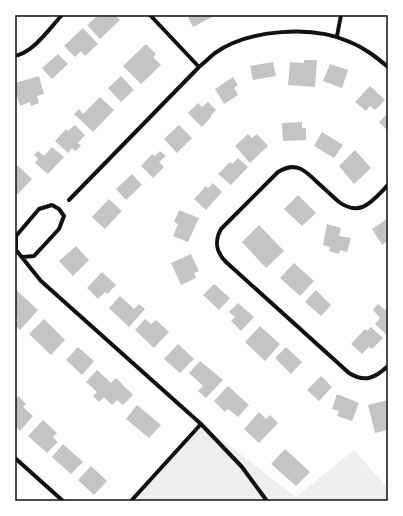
<svg xmlns="http://www.w3.org/2000/svg" width="403" height="516" font-family="'Archivo Narrow',sans-serif">
<style>
.green{fill:#eee}
.building{fill:#c4c4c4}
.lines{fill:none;stroke-linecap:round;stroke-linejoin:round}
.minor{stroke:#111;stroke-width:4}
.neatline{fill:none;stroke:#111;stroke-width:1.5}
</style>
<rect width="100%" height="100%" fill="#fff"/>
<path class="green" d="M201,424L296,497L354,450L388,489V501H131Z"/>
<path class="building" d="M98,15L102,17L104,15H115L120,20L100,39L87,25Z
M187,15H216L193,27Z
M83,28L98,44L85,56L81,51L75,57L64,46Z
M146,44L156,54L153,57L161,65L141,84L123,66Z
M58,54L68,64L52,79L42,68Z
M304,60H317L315,87L288,85L290,62L304,63Z
M273,62L276,76L253,80L250,66Z
M330,64L348,70L342,88L323,81Z
M39,76L44,94L37,96L39,103L31,106L30,102L20,106L15,89V83Z
M121,76L134,90L121,102L108,88Z
M233,77L238,85L234,88L238,95L224,104L215,89Z
M370,86L385,100L375,110L370,106L366,111L355,102Z
M100,97L114,110L93,132L74,114L79,109L83,114Z
M208,102L216,110L211,115L212,116L202,127L188,113L198,103L202,107Z
M388,113V131L379,122Z
M302,122V128H306V140L283,141L282,123Z
M75,125L85,135L78,143L81,146L75,151L72,148L68,153L55,141L66,129L68,131Z
M179,125L192,138L177,153L164,139Z
M322,132L343,145L334,158L314,146Z
M248,134L252,138L257,134L268,146L250,163L235,146Z
M52,147L64,157L48,174L35,163L38,159L34,155L38,151L44,156Z
M355,150L371,168L354,184L339,166Z
M160,151L166,156L159,162L164,167L153,178L141,166L152,154L155,156Z
M238,158L248,167L231,185L218,174L230,162L232,164Z
M16,164L32,179L15,197V165Z
M132,174L142,185L126,200L116,189Z
M213,183L222,192L206,210L194,199L206,186L208,188Z
M298,195L316,213L302,226L284,209Z
M109,199L122,211L105,229L92,217Z
M179,210L199,218L188,242L173,236L178,224L174,222Z
M387,219L388,241L382,245L372,229Z
M327,224L341,228L339,236L351,238L347,252L340,250L339,254L329,251L330,247L323,245Z
M259,225L284,251L266,268L242,242Z
M76,246L89,260L73,276L59,261Z
M191,254L199,271L194,273L196,278L181,285L171,263Z
M294,263L314,281L300,296L280,278Z
M102,272L116,285L107,294L105,292L98,299L87,288Z
M214,284L230,298L219,310L203,295Z
M15,289L38,310L20,330L15,325V323L18,320L15,317Z
M316,290L331,305L321,316L305,302Z
M120,296L134,309L139,304L145,309L129,327L109,308Z
M238,303L254,317L241,331L231,321L235,317L229,312Z
M378,304L385,310L388,307V332L386,334L375,324L380,318L373,310Z
M44,319L65,340L51,355L29,334Z
M145,319L151,324L156,320L169,332L154,348L135,330Z
M260,326L280,344L265,361L245,342Z
M371,327L383,338L372,349L369,347L362,354L351,344L365,329L367,331Z
M178,344L194,359L180,373L164,359Z
M78,347L94,361L82,375L66,360Z
M286,347L302,362L291,374L275,358Z
M200,361L223,380L206,398L198,391L203,386L189,373Z
M97,370L111,383L116,378L133,395L123,405L117,400L112,405L104,397L99,402L93,396L97,392L86,382Z
M321,376L332,387L319,401L307,390Z
M228,386L249,405L238,417L228,409L225,412L214,401Z
M337,394L359,403L352,421L337,416L339,411L332,409Z
M18,396L26,404L23,407L33,416L20,431L15,426V400Z
M388,400V430L375,433L368,405Z
M137,405L161,425L149,438L126,419Z
M259,412L266,419L270,415L278,423L259,443L244,429Z
M43,420L57,433L53,437L58,442L47,453L28,436Z
M63,444L83,462L71,474L52,457Z
M285,449L310,472L296,486L271,464Z
M91,466L107,481L94,495L78,480Z"/>
<g class="lines">
<path class="minor" d="M150,15L199,67
M337,36L341,15
M15,56C34,52 49,29 62,15
M388,185C373,200 361,218 339,202C332,196 325,189 318,183C305,170 296,161 278,172L221,229C214,242 216,252 226,262L349,373C365,383 375,378 388,366
M69,200L199,67C204,63 210,57 215,53C249,29 313,25 350,42C365,48 376,57 388,67
M23,257L34,256L59,229L64,216L59,209L52,205L39,209L16,236V250L41,281L201,424L242,467L267,501
M15,458L63,501
M131,501L201,424"/>
</g>
<rect width="403" height="516" fill="none" stroke="#ffffff" stroke-width="32"/>
<rect x="16" y="16" width="371" height="484" class="neatline"/>
</svg>
